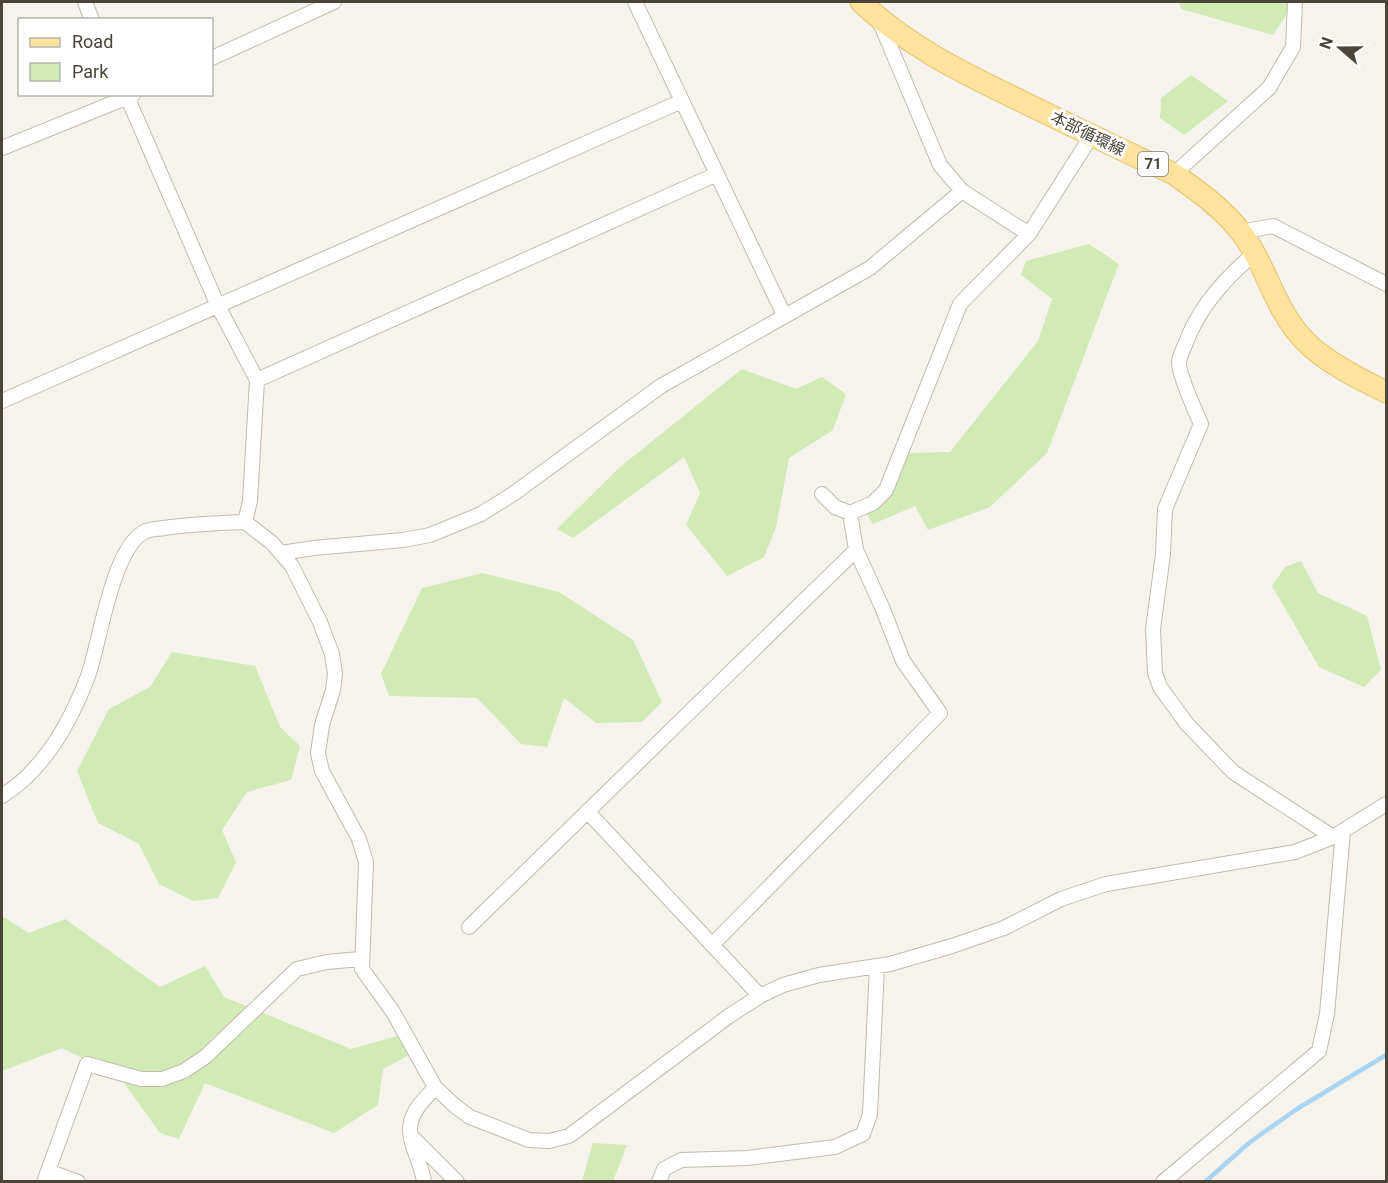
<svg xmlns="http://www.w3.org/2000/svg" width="1388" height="1183" font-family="Roboto,'Noto Sans JP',sans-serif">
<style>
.green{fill:#d2eab5}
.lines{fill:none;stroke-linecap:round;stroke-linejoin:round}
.stream{stroke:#a9d4f2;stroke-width:4.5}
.street-casing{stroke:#c2bbae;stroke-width:16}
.primary-casing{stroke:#e6c16a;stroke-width:23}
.street{stroke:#fff;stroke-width:14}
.primary{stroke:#ffe39c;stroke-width:21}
.labels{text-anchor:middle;stroke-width:6;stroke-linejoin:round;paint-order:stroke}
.shield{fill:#fff;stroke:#817c74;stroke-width:1.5}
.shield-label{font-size:15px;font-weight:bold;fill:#4b4439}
.street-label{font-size:16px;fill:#4b4439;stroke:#fff}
</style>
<rect width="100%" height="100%" fill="#f6f3ec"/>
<path class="green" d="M1179,2H1295L1273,35L1181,9Z
M1191,75L1228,101L1184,135L1160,118L1161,98Z
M1089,244L1119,264L1047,453L990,507L928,530L915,506L873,524L866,513L906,453L950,452L1038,341L1052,299L1021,275L1026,261Z
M742,369L796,389L822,377L846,394L833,430L789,458L776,527L764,557L727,576L686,525L700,493L684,457L573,538L557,529L620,467Z
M1301,561L1318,593L1367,616L1381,670L1364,687L1319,667L1272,586L1285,567Z
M482,573L559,592L633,640L662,702L642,722L596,723L564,698L547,747L521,744L477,698L389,696L381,674L422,588Z
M172,652L255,666L280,727L300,746L291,780L247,792L222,830L236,862L218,898L193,901L159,884L139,844L98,823L77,771L109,709L150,687Z
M2,916L29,933L65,919L160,987L205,966L224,997L351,1049L404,1034L413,1053L383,1069L378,1105L334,1133L205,1083L179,1139L160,1133L119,1076L62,1048L2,1071Z
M593,1143L627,1145L613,1181H582Z"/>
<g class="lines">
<path class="stream" d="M1205,1182L1250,1142L1297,1109L1386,1055"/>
<defs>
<path id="street" d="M85,2L92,20
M635,2L784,315
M879,20L940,165L962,191L1029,234
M212,58L334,2
M126,94L218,306L257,380L250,501L245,522
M2,148L133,95
M1174,174L1269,88L1293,47L1295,2
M1241,232L1273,226L1386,284
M1254,254C1224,279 1198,308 1185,345C1183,350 1179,357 1179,363C1179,376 1195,410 1201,424L1165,509L1163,554L1153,629L1155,673L1160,687L1187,724L1233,772L1333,837
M257,380L717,174
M2,401L682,101
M822,494L835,507L850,513L873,503L886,490L960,304L1029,234L1092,135
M281,553L314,548L403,540L430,535L481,514L513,494L661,386L870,268L962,191
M2,796C44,770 71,721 88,676C100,643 112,546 146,531C151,529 158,529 164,528C191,524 218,523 245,522L272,543L292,566L320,622L332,654L335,674L333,690L322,725L318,753L322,771L359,839L366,862L362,969L393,1012L435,1087L455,1106L470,1117L529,1140L549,1141L569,1136L729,1016L760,996L783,985L819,975L890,964L952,946L1004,928L1061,899L1106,884L1295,852L1333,837L1386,804
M587,811L760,996
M469,927L856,550
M712,945L940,713L903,661L882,607L856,550L850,513
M413,1138L457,1182
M48,1171L78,1182
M44,1182L87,1064L141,1079H162L184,1071L205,1057L297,969L327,962L360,959
M424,1182C422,1163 406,1140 411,1122C414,1108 427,1097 435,1087
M659,1182L664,1169L681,1160L747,1158L835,1147L863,1134L870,1114L877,966
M1163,1182L1319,1051L1327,1014L1343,831"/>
<path id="primary" d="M861,2C908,47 967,75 1025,103C1074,127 1124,151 1174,174C1198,191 1222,208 1240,231C1267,265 1274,310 1305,341C1325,362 1361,380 1386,392"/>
</defs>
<use href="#street" class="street-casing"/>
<use href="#primary" class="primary-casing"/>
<use href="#street" class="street"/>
<use href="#primary" class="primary"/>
</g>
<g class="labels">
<rect class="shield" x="1138" y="152" width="30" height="24" rx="4.5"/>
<g class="shield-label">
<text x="1153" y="169">71</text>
</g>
<g class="street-label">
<text transform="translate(1088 133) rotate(26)" y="6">本部循環線</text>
</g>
</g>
<rect width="1388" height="1183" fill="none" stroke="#4b4439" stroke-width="6"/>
<rect x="18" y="18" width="195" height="78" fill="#ffffff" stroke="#b7b4b0" stroke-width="1.5"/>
<rect x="30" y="38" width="30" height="9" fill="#ffe39c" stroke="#b7b4b0" stroke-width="1.5"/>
<text x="72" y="48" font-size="18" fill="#4b4439">Road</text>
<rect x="30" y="63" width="30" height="18" fill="#d2eab5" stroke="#b7b4b0" stroke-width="1.5"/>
<text x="72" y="78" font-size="18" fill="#4b4439">Park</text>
<g transform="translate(1340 48) rotate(290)" stroke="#ffffff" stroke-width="4.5" paint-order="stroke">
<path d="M0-4.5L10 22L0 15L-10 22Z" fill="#4b4439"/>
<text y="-9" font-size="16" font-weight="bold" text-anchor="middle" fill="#4b4439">N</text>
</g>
</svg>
